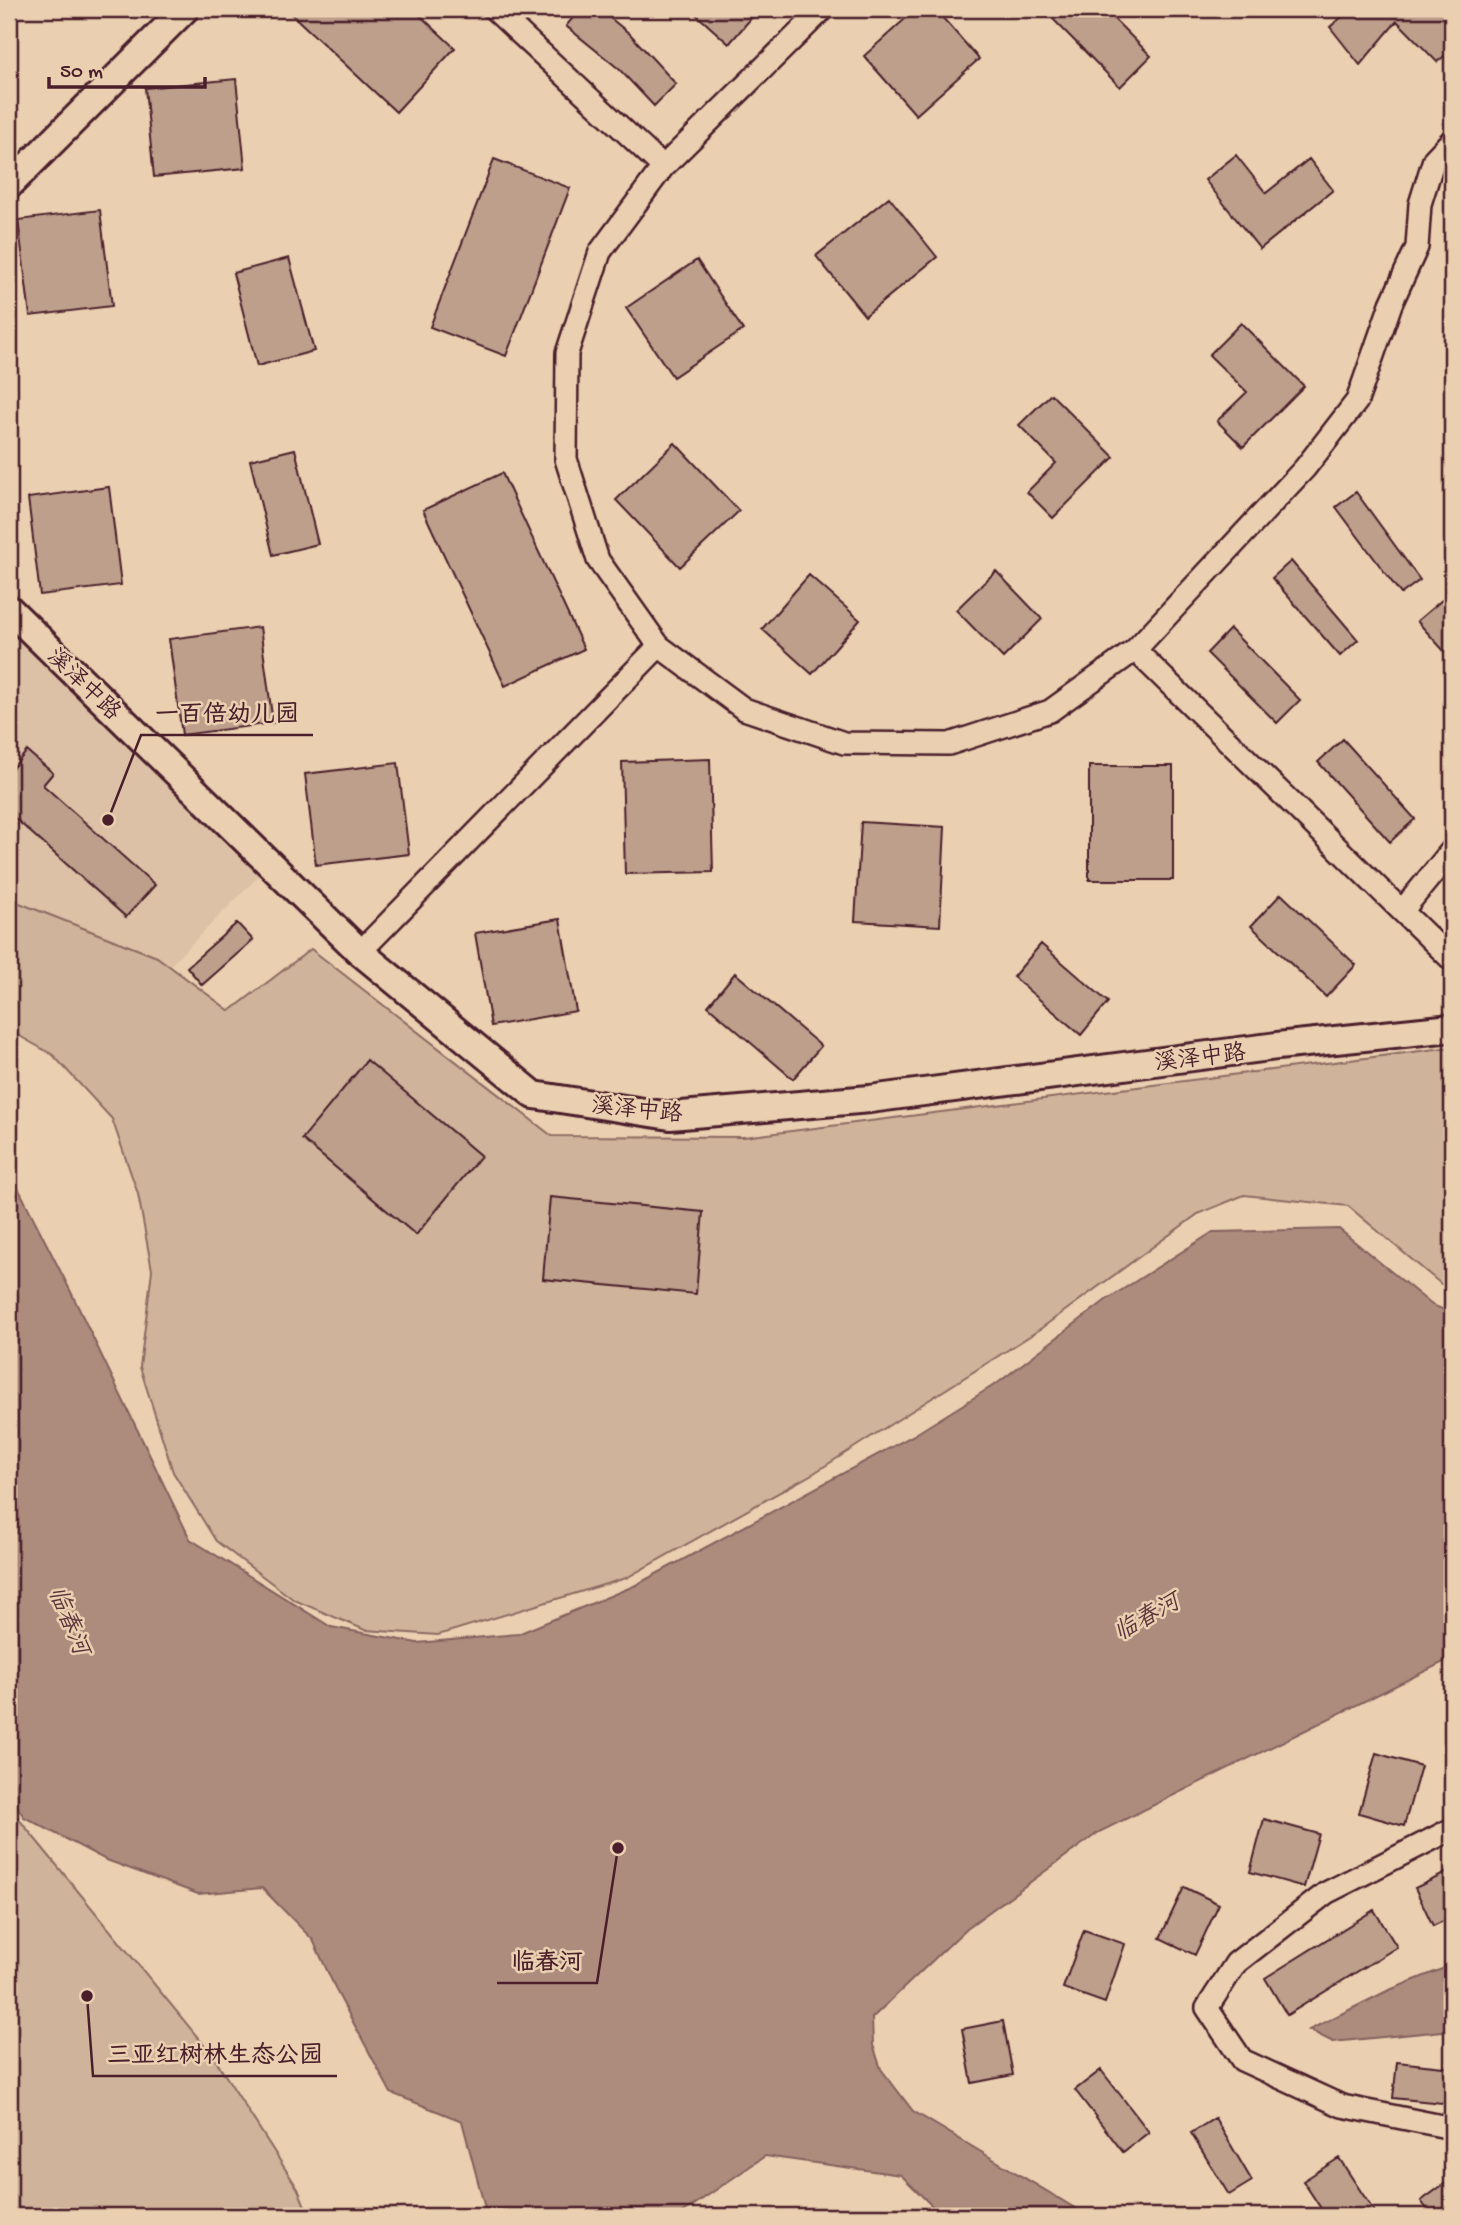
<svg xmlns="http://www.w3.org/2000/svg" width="1461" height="2225" font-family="'Gochi Hand','LXGW WenKai TC',sans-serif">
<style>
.built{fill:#dcc1a6}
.green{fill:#cfb49b;stroke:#8c6a63;stroke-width:2}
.water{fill:#ad8c7e;stroke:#85605d;stroke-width:2}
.building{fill:#bd9f8c;stroke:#4a1f2b;stroke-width:2}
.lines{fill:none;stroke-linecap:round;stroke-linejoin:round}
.minor-casing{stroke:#4a1f2b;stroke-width:26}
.tertiary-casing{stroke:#4a1f2b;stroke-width:32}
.minor{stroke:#ead0b1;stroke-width:21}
.tertiary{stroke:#ead0b1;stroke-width:26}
.labels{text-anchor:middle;stroke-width:5;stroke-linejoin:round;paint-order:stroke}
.street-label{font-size:23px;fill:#4a1f2b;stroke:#ead0b1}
.water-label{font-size:24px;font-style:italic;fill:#5e353c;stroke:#ead0b1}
.leader{fill:none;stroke:#4a1f2b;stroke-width:2.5}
.callout-dot{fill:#4a1f2b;stroke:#ead0b1;stroke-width:2.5}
.callout-label{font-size:24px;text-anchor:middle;font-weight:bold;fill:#4a1f2b;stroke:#ead0b1;stroke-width:5;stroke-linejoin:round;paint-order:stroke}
</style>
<rect width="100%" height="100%" fill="#ead0b1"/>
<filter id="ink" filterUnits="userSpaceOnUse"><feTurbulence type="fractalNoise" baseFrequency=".0143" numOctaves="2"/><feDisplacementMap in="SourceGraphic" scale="14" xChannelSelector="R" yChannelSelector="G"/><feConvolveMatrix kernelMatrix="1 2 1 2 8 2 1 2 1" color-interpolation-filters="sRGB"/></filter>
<g filter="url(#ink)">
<path class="built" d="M9,619L261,874L124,1012L9,896Z"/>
<path class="green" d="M9,899L157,957L230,1011L311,949L552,1136L744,1137L1452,1047V1289L1441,1284L1348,1206L1244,1195L1198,1214L1036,1332L814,1473L626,1578L438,1635L365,1630L294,1600L216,1541L173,1472L140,1367L152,1270L138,1194L112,1119L53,1055L9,1030Z
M9,1807L213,2056L298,2189L309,2216H9Z"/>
<path class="water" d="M9,1170L69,1288L190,1539L331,1627L417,1643L518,1634L634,1586L914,1435L999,1382L1106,1300L1213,1232L1339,1229L1432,1305L1452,1313V1658L1099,1832L967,1928L872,2018L873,2045L881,2069L913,2111L1088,2216H942L901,2175L765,2156L678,2216H487L462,2121L391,2093L338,1994L313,1940L262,1888L198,1894L104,1859L24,1817L9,1795Z
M1452,1965V2030L1333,2042L1309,2030L1387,1991Z"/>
<path class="building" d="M286,9H413L455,48L396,112Z
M580,9H599L630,34L676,84L654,106L619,69L566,26Z
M690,9H745L753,16L729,44Z
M916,9H935L979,59L916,115L864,56Z
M1061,9H1124L1114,19L1151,56L1120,87L1052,18Z
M1351,9H1452V50L1437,62L1397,21L1360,65L1330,27Z
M236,79L245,168L154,177L145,88Z
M1236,155L1266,193L1309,159L1333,190L1260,249L1205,180Z
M494,159L570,188L506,356L430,327Z
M889,197L937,257L865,316L816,256Z
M100,210L112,306L30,316L18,220Z
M289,258L314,351L257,366L233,273Z
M697,260L743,330L673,377L626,308Z
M1241,323L1304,386L1243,447L1217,421L1247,392L1209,355Z
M1051,394L1114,457L1053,518L1027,492L1056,463L1019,425Z
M675,443L739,511L680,567L616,500Z
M295,449L318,544L273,555L250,460Z
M502,473L584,649L505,686L423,510Z
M109,487L121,585L40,595L28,498Z
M1356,492L1420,580L1401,594L1336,507Z
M1291,561L1358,640L1340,656L1272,578Z
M996,571L1042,619L1003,658L956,610Z
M809,575L860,620L812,674L762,629Z
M1442,600L1452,611V660L1417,621Z
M260,627L273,723L182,735L169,639Z
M1230,629L1300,700L1277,723L1207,653Z
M1343,739L1415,819L1390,842L1318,762Z
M27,751L53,773L43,785L155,885L126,917L9,813V772Z
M710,759L713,872L625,874L622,762Z
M398,763L409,854L316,865L305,774Z
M1089,766H1173V880H1089Z
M861,822L945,827L940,926L855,921Z
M1281,894L1356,965L1326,997L1251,926Z
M560,919L576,1011L491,1026L475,933Z
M237,923L253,940L202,985L187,967Z
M1041,944L1108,1002L1081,1035L1013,977Z
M735,973L821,1046L793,1079L708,1006Z
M367,1060L481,1156L416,1235L302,1139Z
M550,1197L703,1212L696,1294L543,1279Z
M1376,1753L1421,1766L1404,1826L1359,1813Z
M1264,1819L1319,1834L1304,1887L1250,1872Z
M1452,1870V1917L1433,1926L1415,1888Z
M1184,1887L1219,1904L1195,1955L1160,1938Z
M1374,1910L1397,1947L1287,2015L1265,1978Z
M1084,1930L1125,1944L1105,2003L1063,1988Z
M1003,2021L1013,2075L972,2083L962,2029Z
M1397,2062L1452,2068V2104L1393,2098Z
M1101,2070L1149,2132L1123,2152L1075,2090Z
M1215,2118L1252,2181L1229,2195L1191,2133Z
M1339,2158L1377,2216H1326L1303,2181Z
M1452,2178V2216H1432L1421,2201Z"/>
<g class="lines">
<defs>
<path id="minor" d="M494,9L663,167
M823,9L663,167L600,252L567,353L566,459L598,560L659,646L744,709L844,743L949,744L1050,711L1135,650L1305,468L1357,401L1391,304L1417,247L1420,204L1434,159L1452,140
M1135,650L1452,960
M1402,911L1452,850
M360,952L659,646
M1452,1829L1326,1893L1236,1963L1207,2008L1242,2060L1342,2106L1452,2128"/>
<path id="tertiary" d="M9,185L185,9
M9,609L360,952L534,1095L670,1116L870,1099L1277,1046L1452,1028"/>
</defs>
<use href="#minor" class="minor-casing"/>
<use href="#tertiary" class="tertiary-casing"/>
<use href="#minor" class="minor"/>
<use href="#tertiary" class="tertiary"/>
</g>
</g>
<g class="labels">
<g class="street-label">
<text transform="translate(85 683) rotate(44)" y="8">溪泽中路</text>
<text transform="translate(1200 1056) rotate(-7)" y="8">溪泽中路</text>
<text transform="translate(637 1108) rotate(6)" y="8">溪泽中路</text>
</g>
<g class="water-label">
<text transform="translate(1146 1616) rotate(-29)" y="8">临春河</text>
<text transform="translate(70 1620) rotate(68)" y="8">临春河</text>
</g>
</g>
<path class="leader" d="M108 820L141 735H313M618 1848L597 1983H497M87 1996L93 2076H337"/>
<g class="callout-dot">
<circle cx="108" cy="820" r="7"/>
<circle cx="618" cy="1848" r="7"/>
<circle cx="87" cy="1996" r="7"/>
</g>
<g class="callout-label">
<text x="227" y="721">一百倍幼儿园</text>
<text x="547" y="1969">临春河</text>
<text x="215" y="2062">三亚红树林生态公园</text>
</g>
<rect width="1461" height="2225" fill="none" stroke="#ead0b1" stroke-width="35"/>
<rect x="18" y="18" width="1426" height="2190" fill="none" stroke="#4a1f2b" stroke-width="2.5" filter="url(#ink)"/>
<path d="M49 77v10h156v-10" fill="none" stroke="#4a1f2b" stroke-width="3.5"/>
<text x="60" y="77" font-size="21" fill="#4a1f2b" stroke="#ead0b1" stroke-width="5" paint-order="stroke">50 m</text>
</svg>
